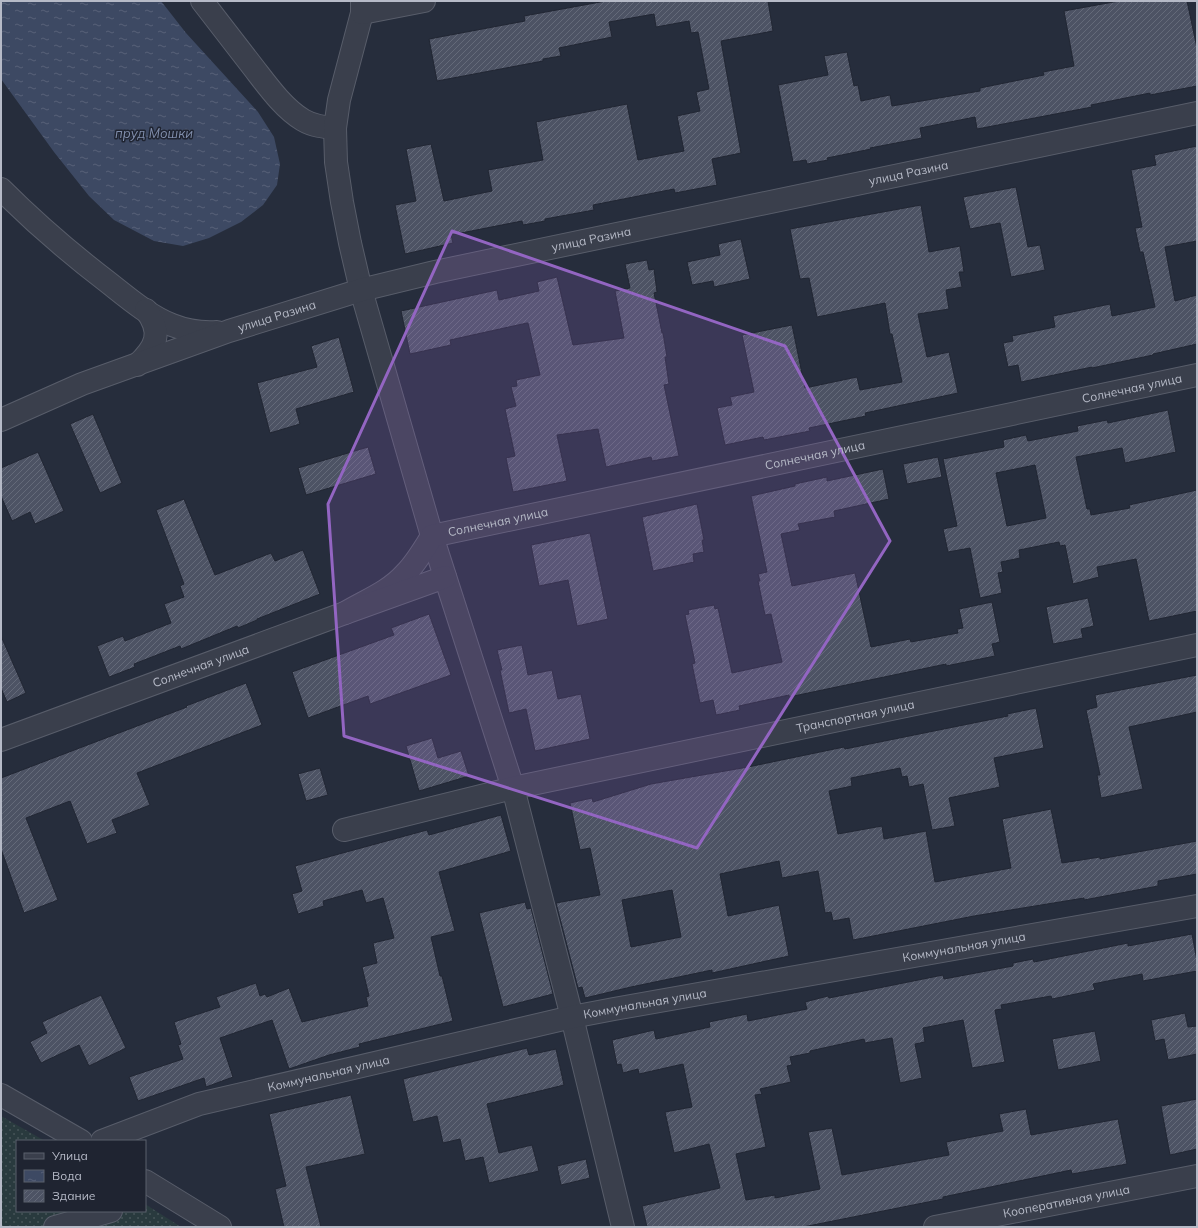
<svg xmlns="http://www.w3.org/2000/svg" width="1198" height="1228" font-family="Mulish,sans-serif">
<style>
.garden{fill:url(#garden-dots)}
.water{fill:url(#water-ripples)}
.building{fill:url(#building-hatch);stroke:#212633;fill-rule:evenodd}
.lines{fill:none;stroke-linecap:round;stroke-linejoin:round}
.minor-casing{stroke:#585d6a;stroke-width:24}
.minor{stroke:#3a3f4c;stroke-width:22}
.marked{fill:#9365c2;fill-opacity:0.2;stroke:#9365c2;stroke-width:3;stroke-linejoin:round}
.labels{text-anchor:middle;stroke-width:3;stroke-linejoin:round;paint-order:stroke}
.street-label{font-size:12px;fill:#b6bac7;stroke:#1f2431}
.water-label{font-size:13px;font-style:italic;fill:#808eac;stroke:#1f2431}
</style>
<defs>
<pattern id="garden-dots" width="8" height="8" patternUnits="userSpaceOnUse"><rect width="8" height="8" fill="#293a3e"/><path d="M2 2h.1M6 6h.1" fill="none" stroke="#465458" stroke-width="1.8" stroke-linecap="round"/></pattern>
<pattern id="water-ripples" width="26" height="14" patternUnits="userSpaceOnUse"><rect width="26" height="14" fill="#3d4963"/><path d="M2 4q2-2 4 0t4 0M15 11q2-2 4 0t4 0" fill="none" stroke="#576178"/></pattern>
<pattern id="building-hatch" width="6" height="6" patternUnits="userSpaceOnUse"><rect width="6" height="6" fill="#4d5364"/><path d="M-1 1l2-2M0 6l6-6M5 7l2-2" fill="none" stroke="#646a79"/></pattern>
</defs>
<rect width="100%" height="100%" fill="#262d3c"/>
<path class="garden" d="M1,1116L45,1141H17V1211H145V1204L181,1227H1Z"/>
<path class="water" d="M1,1H161L186,33L258,112L274,137L280,164L277,185L263,205L241,222L209,238L183,246L154,241L114,220L89,196L54,152L1,79Z"/>
<path class="building" d="M606,1H768L773,31L721,41L741,153L712,159L717,185L675,193L674,189L593,205L594,210L545,219V221L523,225L522,221L451,235L453,243L405,254L395,205L416,201L406,149L431,144L444,201L492,191L488,170L543,160L536,122L627,104L638,160L684,151L677,116L700,111L696,92L709,89L698,32L691,33L689,21L656,27L654,14L609,22L612,37L559,48L561,56L543,59V61L437,81L429,39L525,21L524,16Z
M1119,1H1187L1197,48V86L1150,95V93L1091,105L1092,107L977,129L975,117L920,128L922,138L870,148L871,149L827,158L828,160L807,164L806,160L793,162L778,85L828,75L824,56L847,52L854,86L858,85L861,101L890,95L892,106L980,91V88L1044,75L1043,72L1074,66L1064,11Z
M1197,146V241L1165,247L1175,301L1197,295V344L1153,354V355L1092,368V367L1021,382L1018,365L1008,367L1003,343L1013,341L1012,336L1055,327L1053,316L1110,304L1112,316L1155,307L1143,252H1140L1135,228L1142,227L1131,170L1156,165L1154,155Z
M1016,187L1028,247L1040,245L1045,270L1011,277L1000,223L970,229L963,197Z
M921,205L929,252L960,246L964,272H959L962,287L946,290L949,309L918,314L927,357L949,352L958,393L865,413L866,416L809,428L810,431L764,440L763,437L725,445L717,408L732,405L730,397L754,392L742,335L792,325L805,388L857,377L860,390L902,382L892,334H890L885,303L817,317L809,278L800,279L790,229Z
M741,239L750,279L714,287L713,281L692,285L687,262L720,255L718,244Z
M647,260L649,270L654,269L657,292L654,293L662,333H663L667,357H665L669,384L664,385L679,456L652,461L651,457L606,467L598,429L557,435L567,481L513,492L506,458L515,456L505,409L516,406L511,387L517,386L516,380L540,375L528,323H527L450,340L451,345L410,354L401,311L497,290L499,300L539,291L537,282L557,277L573,345L624,338L615,291L630,288L625,264Z
M339,337L354,392L296,409L300,424L270,433L257,383L317,367L311,346Z
M1168,410L1176,452L1125,463L1122,448L1076,457L1087,509H1090L1091,515L1130,508L1129,505L1197,490V611L1149,621L1136,559L1097,567L1099,577L1073,584L1065,545L1060,546L1059,542L1019,550L1020,558L1001,562L1003,572L998,573L1002,593L980,598L970,548L948,552L943,529L957,526L943,459L1004,447L1003,440L1026,435L1028,441L1078,431L1077,426L1107,420L1108,423ZM1035,465L1046,518L1007,526L996,473Z
M93,414L122,483L100,493L70,424Z
M368,447L376,474L306,495L298,468Z
M38,452L64,511L35,524L30,512L12,521L1,496V468Z
M938,457L942,477L907,484L903,464Z
M883,469L889,499L834,511L835,517L798,524L800,530L781,534L792,586L855,573L871,647L910,639L911,642L958,633L957,629L963,628L959,609L992,602L1000,642L992,644L995,656L946,666V664L789,697V695L739,706L740,710L716,715L713,700L700,703L692,664L695,663L685,615L689,614L688,610L714,605L715,609L718,608L732,673L782,662L771,614L765,615L758,581H760L758,574L767,572L751,496L795,486V484L827,477V481Z
M184,499L215,575L271,553L275,561L303,550L320,594L257,619V620L238,628L237,626L181,649L180,646L134,664L135,667L109,677L97,646L123,636L125,641L171,623L164,604L184,597L180,586L184,584L156,510Z
M697,504L704,540H702L704,552L693,554L694,562L653,571L642,517Z
M590,533L608,619L577,626L568,580L539,586L531,545Z
M1088,598L1094,626L1081,629L1083,638L1053,644L1046,607Z
M429,614L451,675L370,704L368,696L308,718L292,672L394,635L391,628Z
M1,636L26,693L7,702L1,688Z
M522,645L528,675L552,670L558,699L581,694L590,739L535,751L526,709L509,713L500,670H502L497,650Z
M1197,675V712L1129,727L1143,789L1101,798L1097,775H1100L1086,710L1097,707L1095,695Z
M246,683L262,725L137,773L150,805L112,820L117,833L87,844L70,801L26,818L58,900L24,913L1,849V778L187,707L186,706Z
M1036,708L1044,748L994,758L1000,787L949,798L955,826L932,830L923,784L909,787L907,776L902,777L900,768L851,778L852,786L829,791L838,834L882,826L884,839L926,831L935,882L1011,868L1002,819L1051,809L1062,863L1100,857V859L1197,841V874L1158,881V886L1084,900V898L974,916L853,940L849,918L833,921L831,912L825,913L818,871L782,878L779,861L720,874L728,916L779,905L789,956L712,973V970L631,987L585,998L582,987L578,988L556,903L600,895L590,848L580,850L570,803L592,798L593,802L651,784L748,767L844,747L845,749L1008,716L1007,714ZM672,890L681,937L631,947L622,900Z
M432,738L438,758L461,751L469,776L419,791L406,746Z
M320,768L328,795L306,801L298,774Z
M501,815L511,851L439,872L455,931L431,937L440,976H442L453,1021L359,1044L360,1047L329,1055L289,1069L272,1020L220,1038L233,1077L206,1087L204,1078L138,1101L129,1077L183,1059L178,1045L181,1044L174,1022L220,1007L216,997L256,983L260,996L265,994L267,997L289,988L302,1022L368,1006L366,997L369,996L362,967L377,963L373,943L394,938L383,898L366,903L362,890L323,901L324,906L298,914L292,894L302,891L295,866L427,830L429,835Z
M525,902L527,909L531,908L553,994L503,1007L479,913Z
M1192,934L1197,961V971L1143,981L1142,974L1093,984L1095,990L1052,999L1051,996L1001,1005L1002,1009L995,1010L1005,1062L972,1068L963,1020L923,1028L925,1042L915,1044L922,1078L900,1083L892,1038L865,1043L864,1039L810,1051V1053L790,1057L792,1065L787,1066L791,1082L760,1089L762,1094L755,1095L766,1147L736,1154L746,1200L775,1195V1198L820,1189L808,1132L832,1128L842,1175L949,1155L946,1142L1003,1131L999,1114L1026,1109L1031,1135L1118,1119L1127,1164L1072,1174L1071,1170L943,1197V1199L803,1227H647L642,1206L720,1188L709,1144L674,1153L665,1112L692,1107L683,1064L639,1074L638,1069L623,1073L621,1064L617,1065L612,1040L654,1030L656,1039L710,1027L709,1022L747,1014L748,1021L807,1009L805,1002L828,996L829,998L943,975L944,979L1013,966V963L1033,959L1034,962L1128,943V946Z
M101,995L126,1048L89,1066L79,1045L41,1063L30,1042L47,1033L42,1022Z
M1185,1013L1188,1027L1197,1026V1054L1168,1060L1164,1039L1155,1041L1151,1020Z
M1095,1031L1101,1061L1058,1070L1052,1039Z
M527,1048L529,1055L556,1049L564,1085L487,1104L499,1153L532,1145L539,1171L489,1183L483,1157L465,1161L460,1139L443,1143L437,1116L413,1122L403,1079Z
M351,1095L365,1154L306,1167L321,1227H284L275,1189L286,1186L269,1114Z
M1197,1099V1149L1170,1155L1161,1106Z
M586,1159L590,1178L561,1185L557,1166Z"/>
<g class="lines">
<defs>
<g id="minor">
<path d="M202,1C219,23 236,45 253,67C267,85 283,108 303,120C313,126 324,127 335,128"/>
<path d="M362,1V13L339,100L335,128L336,162L342,202L350,243L361,290L432,536L513,788L572,1017L623,1227"/>
<path d="M362,13L424,1"/>
<path d="M1,189C35,223 71,254 109,283C128,298 149,316 172,325C187,331 201,333 217,332"/>
<path d="M137,365C156,347 163,333 146,310"/>
<path id="s1" d="M1,420L82,384L229,331L361,290L435,272L1197,113"/>
<path id="s2" d="M345,613C365,601 389,592 405,574C416,563 424,549 432,536L1197,375"/>
<path id="s3" d="M1,740L345,613L445,577"/>
<path id="s4" d="M344,830L513,788L1197,645"/>
<path d="M1,1095L81,1141"/>
<path id="s5" d="M102,1141L199,1104L572,1017L614,1009L1197,906"/>
<path d="M145,1181L220,1227"/>
<path d="M55,1227L111,1211"/>
<path id="s6" d="M935,1227L1197,1176"/>
</g>
</defs>
<use href="#minor" class="minor-casing"/>
<use href="#minor" class="minor"/>
</g>
<path class="marked" d="M452,231L785,346L890,541L697,848L344,736L328,504Z"/>
<g class="labels">
<g class="street-label">
<text dy="4" stroke="none"><textPath href="#s1" startOffset="943">улица Разина</textPath></text>
<text dy="4" stroke="none"><textPath href="#s1" startOffset="619">улица Разина</textPath></text>
<text dy="4" stroke="none"><textPath href="#s1" startOffset="295">улица Разина</textPath></text>
<text dy="4" stroke="none"><textPath href="#s2" startOffset="834">Солнечная улица</textPath></text>
<text dy="4" stroke="none"><textPath href="#s2" startOffset="510">Солнечная улица</textPath></text>
<text dy="4" stroke="none"><textPath href="#s2" startOffset="186">Солнечная улица</textPath></text>
<text dy="4" stroke="none"><textPath href="#s3" startOffset="213">Солнечная улица</textPath></text>
<text dy="4" stroke="none"><textPath href="#s4" startOffset="524">Транспортная улица</textPath></text>
<text dy="4" stroke="none"><textPath href="#s5" startOffset="885">Коммунальная улица</textPath></text>
<text dy="4" stroke="none"><textPath href="#s5" startOffset="561">Коммунальная улица</textPath></text>
<text dy="4" stroke="none"><textPath href="#s5" startOffset="237">Коммунальная улица</textPath></text>
<text dy="4" stroke="none"><textPath href="#s6" startOffset="134">Кооперативная улица</textPath></text>
</g>
<g class="water-label">
<text x="154" y="138">пруд Мошки</text>
</g>
</g>
<rect width="1198" height="1228" fill="none" stroke="#b6bac7" stroke-width="4"/>
<rect x="16" y="1140" width="130" height="72" fill="#1f2431" stroke="#5b606d"/>
<rect x="24" y="1153" width="20" height="6" fill="#3a3f4c" stroke="#5b606d"/>
<text x="52" y="1160" font-size="12" fill="#b6bac7">Улица</text>
<rect x="24" y="1170" width="20" height="12" fill="url(#water-ripples)" stroke="#5b606d"/>
<text x="52" y="1180" font-size="12" fill="#b6bac7">Вода</text>
<rect x="24" y="1190" width="20" height="12" fill="url(#building-hatch)" stroke="#5b606d"/>
<text x="52" y="1200" font-size="12" fill="#b6bac7">Здание</text>
</svg>
